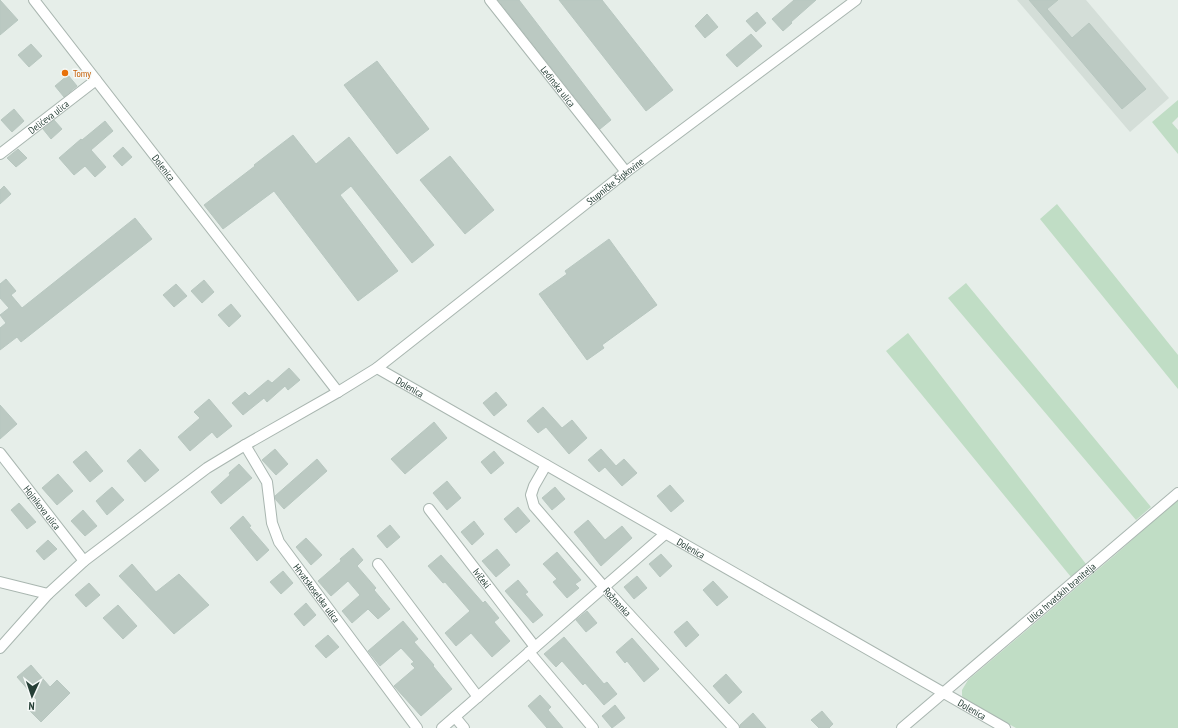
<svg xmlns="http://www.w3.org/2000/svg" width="1178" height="728" font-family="'PT Sans Narrow',sans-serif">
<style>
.built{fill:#d4ded8}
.green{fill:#c0ddc5}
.building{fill:#bbc9c2;stroke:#b8c7c0}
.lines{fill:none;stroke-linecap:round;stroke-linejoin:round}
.street-casing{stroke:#a9b6b0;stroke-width:12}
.street{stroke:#fff;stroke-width:10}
.food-dot{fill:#e8710a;stroke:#f6faf8;stroke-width:1.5}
.labels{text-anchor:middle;stroke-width:3;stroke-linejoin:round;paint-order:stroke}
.food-label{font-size:10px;fill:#c56008;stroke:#f6faf8;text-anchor:start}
.street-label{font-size:10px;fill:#263f36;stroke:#f6faf8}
</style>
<rect width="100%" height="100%" fill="#e6eee9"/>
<path class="built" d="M1017,0H1086L1169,98L1130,132Z"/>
<path class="green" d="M1178,100V117L1172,123L1178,130V154L1152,122Z
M1057,204L1178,355V389L1040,219Z
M966,283L1151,507L1136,520L948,298Z
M908,333L1086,564L1071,577L886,351Z
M1178,499V728H1016L967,701L962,696V690L968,680L1115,555Z"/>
<path class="building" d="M0,0L18,20L0,35Z
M498,0H519L611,120L600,129Z
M559,0H602L673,90L646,111Z
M794,0H816L791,22L792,23L783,31L772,19Z
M1029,0H1058L1047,9L1072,38L1089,23L1146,89L1122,109Z
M757,12L766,23L756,32L746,21Z
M707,14L718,27L705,38L695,26Z
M751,34L762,46L737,67L726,55Z
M31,44L42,56L29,67L18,55Z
M377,61L429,129L397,154L344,85Z
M68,75L77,86L64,97L55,86Z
M14,109L24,121L12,132L1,120Z
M54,120L62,129L51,139L43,129Z
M105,121L113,131L91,150L106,167L95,177L85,166L74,175L59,158L81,139L82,140Z
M293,135L316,164L349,137L434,245L412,263L351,186L340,195L398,271L358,301L274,191L223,229L204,205L255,166L254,165Z
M123,147L132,157L122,166L113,156Z
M18,149L27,158L16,167L7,158Z
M450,156L494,210L465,234L420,180Z
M4,186L11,194L0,204V190Z
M135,218L152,239L21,342L17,337L0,350V328L6,323L0,315L9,308L0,298V284L6,279L16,291L11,295L22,308Z
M609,239L657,305L602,345L604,348L587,360L539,294L567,274L565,271Z
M204,280L214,292L202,303L191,291Z
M176,284L187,296L174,307L163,295Z
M231,304L241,316L229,327L218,315Z
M289,368L300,380L288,390L285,386L267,402L264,398L243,415L232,403L245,392L249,396L268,380L272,383Z
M496,392L507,405L494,416L483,403Z
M209,399L232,426L217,438L212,432L190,451L178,437L200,418L194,412Z
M0,405L17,424L0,439Z
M543,407L562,428L572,420L587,438L569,454L546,427L538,433L527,421Z
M434,422L447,438L405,474L391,459Z
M140,449L159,470L145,482L127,461Z
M275,449L288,464L276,475L262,460Z
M601,449L616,466L624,459L637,473L622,486L605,467L599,472L588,460Z
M86,451L103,471L90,482L73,462Z
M494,451L504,463L491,474L481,462Z
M317,459L327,471L284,509L276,500L275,496Z
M239,464L252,478L221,504L211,492L230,475L229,473Z
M58,474L73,491L57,505L42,488Z
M447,481L461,498L447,510L433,493Z
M670,485L684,501L671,512L657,496Z
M112,487L124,500L107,515L96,501Z
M555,487L565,499L552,510L542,498Z
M19,503L36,522L27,529L11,510Z
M518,507L530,521L516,533L504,519Z
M83,510L97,526L85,536L71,521Z
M243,516L251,526L249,527L269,550L257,561L230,528Z
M588,520L605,540L622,526L632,538L601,566L574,532Z
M474,521L484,534L472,545L461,532Z
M390,525L400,537L387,548L377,536Z
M306,538L322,555L311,565L296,547Z
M48,540L57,549L44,560L36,551Z
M353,548L363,560L357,566L376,588L374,590L390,609L378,619L368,609L352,623L342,611L360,595L348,581L331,596L318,581L341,561L340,559Z
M497,549L510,565L496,577L482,561Z
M557,552L581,580L575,584L579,588L567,598L553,582L557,579L543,564Z
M661,554L672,566L660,577L649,564Z
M441,555L483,603L485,601L499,618L494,622L510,641L492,657L471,633L456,646L445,633L470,611L445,582L443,583L428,566Z
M132,564L156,592L179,574L209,605L174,634L119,576Z
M283,571L293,583L281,594L270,582Z
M637,576L647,588L634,599L624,587Z
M518,580L528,592L525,594L543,615L533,623L505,591Z
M713,581L728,597L717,606L703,590Z
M89,583L100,595L86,607L75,595Z
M306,603L316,615L304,626L294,614Z
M118,605L137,626L123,639L103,618Z
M587,611L597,623L586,632L576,620Z
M403,621L418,639L414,642L434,665L433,666L452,689L421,716L394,686L415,668L411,664L414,662L401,648L380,666L368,651Z
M687,621L699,635L686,647L674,632Z
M328,635L339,647L326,658L315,646Z
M564,637L604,684L607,682L617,694L604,705L585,683L583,685L562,661L556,667L544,654Z
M632,638L659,669L644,682L627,661L625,663L616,652Z
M31,665L50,687L57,680L70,693L41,722L28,709L37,700L17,677Z
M726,674L742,692L729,704L713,686Z
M540,695L551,707L548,710L563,728H547L528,706Z
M615,705L625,718L612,728L602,716Z
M822,711L833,724L829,728H819L811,720Z
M753,713L766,728H740V725Z"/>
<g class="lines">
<defs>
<g id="street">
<path id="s1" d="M34,0L338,392"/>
<path id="s2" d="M490,0L626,172"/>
<path id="s3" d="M0,154L96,80"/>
<path id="s4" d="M377,368L1005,728"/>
<path id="s5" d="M245,445L267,482L272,523L279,542L417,728"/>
<path id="s6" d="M0,453L84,561"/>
<path id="s7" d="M546,465L534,486L531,495L534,506L604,587L734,728"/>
<path id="s8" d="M429,509L535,647"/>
<path d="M378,564L478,697"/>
<path d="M0,582L48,594"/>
<path id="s9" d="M0,648L48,594L84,561L207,468L245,445L338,392L377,368L626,172L856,0"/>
<path d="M529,652L593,728"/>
<path d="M455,717L464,728"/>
<path d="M442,728L665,534"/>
<path id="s10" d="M902,728L1178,493"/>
</g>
</defs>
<use href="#street" class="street-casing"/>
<use href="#street" class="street"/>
</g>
<circle class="food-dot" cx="65" cy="73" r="4"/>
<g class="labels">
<g class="food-label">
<text x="73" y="77">Tomy</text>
</g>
<g class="street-label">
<text dy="4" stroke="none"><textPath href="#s2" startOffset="110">Ledinska ulica</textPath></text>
<text dy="4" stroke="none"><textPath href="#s3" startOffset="61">Delićeva ulica</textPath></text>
<text dy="4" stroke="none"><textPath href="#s1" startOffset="212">Dolenica</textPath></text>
<text dy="4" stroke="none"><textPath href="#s9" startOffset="775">Stupničke Šipkovine</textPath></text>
<text dy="4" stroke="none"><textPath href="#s4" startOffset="38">Dolenica</textPath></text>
<text dy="4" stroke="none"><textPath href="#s6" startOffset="69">Hojnikova ulica</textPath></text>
<text dy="4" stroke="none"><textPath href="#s4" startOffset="362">Dolenica</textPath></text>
<text dy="4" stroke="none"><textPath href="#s8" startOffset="87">Ivičeki</textPath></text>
<text dy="4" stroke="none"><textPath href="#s5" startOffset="168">Hrvatskoselska ulica</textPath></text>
<text dy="4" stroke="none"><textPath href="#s10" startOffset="209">Ulica hrvatskih branitelja</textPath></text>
<text dy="4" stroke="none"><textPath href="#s7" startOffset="172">Rožmanka</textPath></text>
<text dy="4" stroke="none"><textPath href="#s4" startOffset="686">Dolenica</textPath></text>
</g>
</g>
<g transform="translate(32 696) rotate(183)" stroke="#f6faf8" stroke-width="3" paint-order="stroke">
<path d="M0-3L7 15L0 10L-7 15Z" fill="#263f36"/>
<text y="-6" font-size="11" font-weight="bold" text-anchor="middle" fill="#263f36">N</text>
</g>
</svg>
